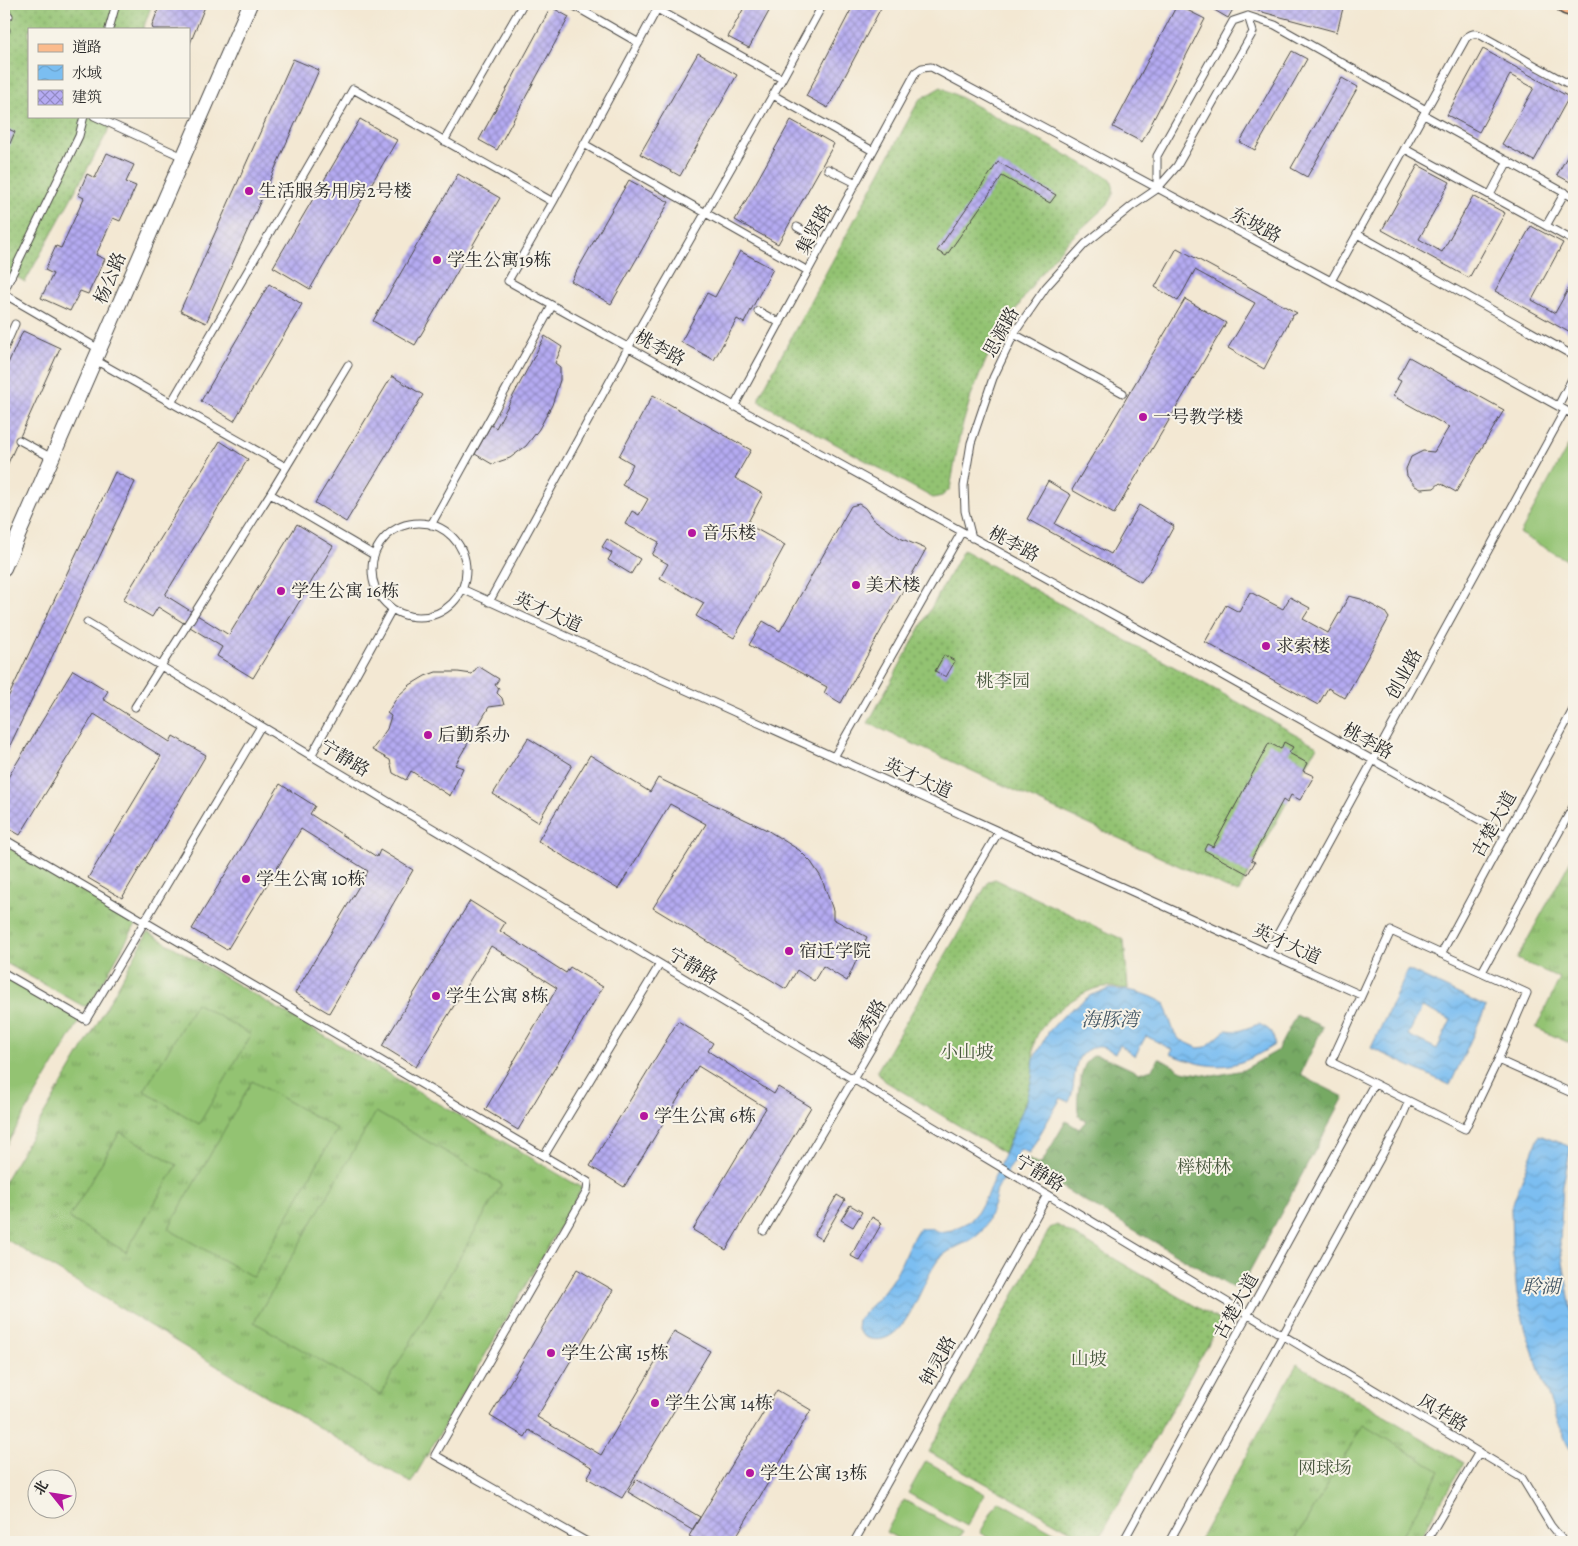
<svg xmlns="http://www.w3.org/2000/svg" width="1578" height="1546" font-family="Alegreya,'Noto Serif SC',serif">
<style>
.grass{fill:url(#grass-tufts);stroke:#5f774e}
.forest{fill:url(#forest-crowns);stroke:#506a48}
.garden{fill:url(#garden-dots);stroke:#5f774e}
.pitch{fill:#93c372;stroke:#5f774e}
.water{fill:url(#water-waves);stroke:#53748e;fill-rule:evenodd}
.building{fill:url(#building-cross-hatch)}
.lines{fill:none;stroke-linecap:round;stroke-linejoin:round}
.lane-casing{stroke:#494744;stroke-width:9}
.street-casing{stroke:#494744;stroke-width:16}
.primary-casing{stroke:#494744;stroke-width:24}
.lane{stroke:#fff;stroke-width:7}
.street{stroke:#fff;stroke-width:14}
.primary{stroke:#fbbb8d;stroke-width:21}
.poi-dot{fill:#b5179e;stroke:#f7f3e8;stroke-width:2}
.labels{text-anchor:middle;stroke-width:4;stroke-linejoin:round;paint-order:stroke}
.poi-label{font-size:18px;fill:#2b2b2b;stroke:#f7f3e8;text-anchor:start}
.street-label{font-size:18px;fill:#2b2b2b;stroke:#f7f3e8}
.park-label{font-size:18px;fill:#4a5940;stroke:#f7f3e8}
.water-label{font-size:19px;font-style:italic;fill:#435766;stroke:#f7f3e8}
</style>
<defs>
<pattern id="grass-tufts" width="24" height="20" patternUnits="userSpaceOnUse" patternTransform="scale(1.25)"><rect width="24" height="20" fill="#93c372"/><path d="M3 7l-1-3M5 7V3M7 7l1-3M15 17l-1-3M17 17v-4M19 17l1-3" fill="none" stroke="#789f5e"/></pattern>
<pattern id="forest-crowns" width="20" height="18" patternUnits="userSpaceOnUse" patternTransform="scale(1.25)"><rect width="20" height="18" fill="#76a964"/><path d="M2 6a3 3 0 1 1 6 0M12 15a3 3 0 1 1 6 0" fill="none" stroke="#618a53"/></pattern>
<pattern id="garden-dots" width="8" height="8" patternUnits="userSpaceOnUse" patternTransform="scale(1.25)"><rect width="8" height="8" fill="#93c372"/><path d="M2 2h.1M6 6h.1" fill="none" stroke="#789f5e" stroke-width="1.8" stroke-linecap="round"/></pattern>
<pattern id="water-waves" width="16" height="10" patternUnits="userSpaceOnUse" patternTransform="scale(1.25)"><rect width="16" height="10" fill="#7bbef1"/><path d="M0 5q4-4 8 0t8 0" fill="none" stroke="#6aa3cf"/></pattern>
<pattern id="building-cross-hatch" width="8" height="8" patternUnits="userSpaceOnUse" patternTransform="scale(1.25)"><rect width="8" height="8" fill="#b5abf2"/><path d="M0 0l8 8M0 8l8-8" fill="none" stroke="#938bc4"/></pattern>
</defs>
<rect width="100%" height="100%" fill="#f7f3e8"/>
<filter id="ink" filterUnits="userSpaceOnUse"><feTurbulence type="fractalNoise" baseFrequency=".02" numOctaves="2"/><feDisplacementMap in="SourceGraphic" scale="10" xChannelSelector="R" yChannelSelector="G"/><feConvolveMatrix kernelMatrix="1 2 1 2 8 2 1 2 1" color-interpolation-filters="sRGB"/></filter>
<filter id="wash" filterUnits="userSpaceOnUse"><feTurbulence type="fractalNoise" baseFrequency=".0096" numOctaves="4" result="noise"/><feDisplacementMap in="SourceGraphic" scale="20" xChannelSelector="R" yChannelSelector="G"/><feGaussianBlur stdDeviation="1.12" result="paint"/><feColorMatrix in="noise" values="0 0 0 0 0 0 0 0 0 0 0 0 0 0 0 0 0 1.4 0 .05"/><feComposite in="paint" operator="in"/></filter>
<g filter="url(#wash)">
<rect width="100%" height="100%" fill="#f3e8d3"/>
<path class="grass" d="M4,845L137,922L91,1003L87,1006H83L4,962Z
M1574,854V1045L1536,1028L1560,978L1517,959Z
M148,932L582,1188L411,1483L4,1238V1182L93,1031Z
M1297,1364L1464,1463L1417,1542H1198Z"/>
<path class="forest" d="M1296,1015L1323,1027L1300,1075L1344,1097L1241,1287H1231L1022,1164L1026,1158L1037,1164H1041L1066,1121L1079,1129L1086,1121L1079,1116C1075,1104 1080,1069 1088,1060C1090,1058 1093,1056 1095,1055L1109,1059L1139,1073L1152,1069L1159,1058L1182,1071L1213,1076L1243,1070L1277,1051Z"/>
<path class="garden" d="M4,4H152L143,29H29V116H113L107,133L25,282L4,269Z
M941,87L1111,179C1115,189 1114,196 1108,204L1066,243L1037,278L1009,320L987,358L972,393L960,434L950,489L942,496L933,498L760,402L759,397L919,100Z
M963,550L1317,746L1238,893L868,723Z
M995,879L1124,940L1128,989C1120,988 1110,986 1102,987C1080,990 1038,1021 1034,1044C1033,1055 1035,1067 1032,1078C1027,1104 1014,1129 1004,1153L885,1081L877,1071L989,881Z
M1057,1225L1219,1320L1218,1327L1097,1542H1091L929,1452L1050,1228Z"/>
<path class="pitch" d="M1574,435V564L1520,534Z
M4,977L80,1020L4,1149Z
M196,1003L251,1035L199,1124L144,1091Z
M252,1081L337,1129L253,1277L168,1229Z
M376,1112L502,1184L380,1395L254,1322Z
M120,1132L177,1165L126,1252L69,1218Z
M1363,1425L1440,1471L1398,1542H1294Z
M926,1461L985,1494L967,1526L908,1493Z
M904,1500L963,1532L957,1542H904L886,1532Z
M998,1501L1057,1534L1052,1542H996L980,1533Z"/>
<path class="water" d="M1408,970L1486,1007L1450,1085L1371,1048ZM1422,1007L1451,1020L1437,1049L1408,1035Z
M1110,989C1130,989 1147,993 1164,1003L1174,1032L1179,1039L1198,1048L1206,1047L1226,1030L1238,1031L1259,1024C1269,1029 1275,1032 1274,1045C1234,1071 1214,1071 1170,1054L1173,1050L1146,1036L1135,1056L1120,1045L1115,1053C1106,1048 1099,1044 1089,1049C1069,1059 1078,1084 1069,1102L1061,1098L1029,1153L1020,1149L996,1192C996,1200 993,1206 990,1214C987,1220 985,1229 979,1234C968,1244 951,1247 940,1258C921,1278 908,1347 871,1339C865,1338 860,1334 857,1328L858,1320C868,1308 880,1297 889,1284C902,1267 907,1245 919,1228H930L939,1232L952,1230L970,1221L977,1213L986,1197L1025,1104L1032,1078L1034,1058L1049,1031L1065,1014L1091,995Z
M1539,1135L1571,1147L1563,1185L1560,1243L1574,1327V1455L1567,1444L1545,1388L1526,1331L1517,1295L1512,1245L1511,1208Z"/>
<g id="blocks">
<path class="building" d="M160,4H206L189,46V29H153L152,26Z
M746,4H773L749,48L728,37Z
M854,4H883L828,108L806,96Z
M1204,4H1236L1228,18Z
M1252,4H1344L1337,32L1251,9Z
M1177,5L1205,19L1142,142L1113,127Z
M551,7L569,17L497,150L479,140Z
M1483,49L1569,97L1534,161L1502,144L1534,88L1510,75L1479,132L1447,115Z
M1292,51L1307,59L1255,150L1240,142Z
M698,53L737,75L680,176L640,154Z
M293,59L319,70L206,323L180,311Z
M1342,78L1358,87L1307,177L1291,168Z
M360,119L397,140L310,289L273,267Z
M791,120L834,144L778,244L735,220Z
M4,127L15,132L4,157Z
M1574,144V184L1557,175Z
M107,153L134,165L126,182L136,186L120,221L113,218L96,255L105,259L88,294L80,291L70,311L41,298L53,274L45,270L56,246L61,248L84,198L78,195L87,174L95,178Z
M998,162L1056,195L1050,203L1002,176L946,256L937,251Z
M1418,165L1450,182L1419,239L1442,252L1473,196L1505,213L1469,278L1382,230Z
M458,174L500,198L415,345L373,321Z
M629,180L669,202L611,304L571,281Z
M1531,226L1563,243L1532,300L1555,313L1574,279V335L1495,291Z
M1177,248L1297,313L1292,316L1264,369L1228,348L1255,303L1195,270L1178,301L1155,287Z
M740,251L773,269L744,323L737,319L714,360L681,342L707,293L715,297Z
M269,284L302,304L234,421L201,401Z
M1185,299L1226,323L1114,514L1072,490Z
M23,331L60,348L4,472V372Z
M545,336L562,347L555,363L560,367V380L552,405L539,429L526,446L510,458L492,464L475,454L491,425L496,428Z
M1409,357L1504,410L1456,492L1440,483L1434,488L1421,489L1415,486L1407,476L1406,469L1411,457L1423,451L1434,452L1449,427L1393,396L1401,381L1397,379Z
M392,376L423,395L346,522L315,503Z
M653,395L751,450L735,478L763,494L747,524L785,545L734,638L696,616L704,603L660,578L668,564L652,555L659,542L625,524L632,511L639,515L648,499L622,485L633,464L619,456Z
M220,441L248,459L165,595L229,635L297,524L333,546L253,678L217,656L222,647L158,607L152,617L123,600Z
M115,472L135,482L4,758V706Z
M1048,481L1071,495L1055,524L1111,554L1139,505L1174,526L1150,570L1141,582L1027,519Z
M859,504L865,508L873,519L900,538L926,549L841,703L824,693L827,687L749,645L763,621L780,631L851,506Z
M607,539L640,559L631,574L608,560L612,553L602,547Z
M1250,592L1283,609L1290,597L1310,608L1303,619L1328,633L1349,596L1361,599L1385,612L1389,618L1345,698L1328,688L1318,705L1205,642L1226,605L1239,612Z
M944,655L955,661L946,677L935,671Z
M478,666L499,679L495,685L499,688L497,693L502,698L504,705L489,707L455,765L463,768L450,796L411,771L406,780L393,773L390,760L372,750L387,729L391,716L387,713L398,696L410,685L425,676L436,672H458L472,674Z
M73,670L108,691L103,699L170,742L173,736L206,755L122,898L88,878L161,756L94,714L20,835L4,826V784Z
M528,738L572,765L538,822L493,794Z
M1284,742L1293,747L1289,753L1307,763L1303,771L1314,776L1300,800L1291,795L1287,803L1283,800L1251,860L1255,862L1248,874L1204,850L1207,844L1213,847L1269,743L1281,749Z
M590,755L650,792L658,778L767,830L799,850L811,862L821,877L833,910V919L867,937L847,981L823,966L814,981L797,970L786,989L653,908L706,824L670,804L618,889L538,841Z
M280,784L315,806L310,814L377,857L380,850L413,870L329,1013L295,993L368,871L301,829L227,950L192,929Z
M470,901L505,923L500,931L566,973L570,967L603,987L518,1130L485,1110L557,988L491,946L416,1067L382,1046Z
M678,1021L713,1043L708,1051L774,1094L778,1087L811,1107L726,1250L693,1230L766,1108L698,1066L624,1187L590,1166Z
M837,1195L845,1200L822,1240L814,1235Z
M850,1205L862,1212L853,1227L841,1220Z
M872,1217L882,1223L860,1261L851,1256Z
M577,1269L613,1290L537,1417L601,1455L674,1331L710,1351L622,1498L587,1478L593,1468L529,1430L525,1437L490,1416Z
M777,1390L811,1410L733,1542H699L689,1536Z
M636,1479L700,1517L692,1530L628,1492Z"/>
</g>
</g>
<g filter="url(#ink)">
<use href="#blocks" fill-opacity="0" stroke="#494744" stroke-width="1"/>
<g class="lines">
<defs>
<path id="lane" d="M571,4L639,43
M4,10L9,16
M1248,16L1275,25L1426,110
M109,29L116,4
M4,30H6
M782,79L823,4
M773,95L873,151
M1424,115L1574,198
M94,116L183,157
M444,141L523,4
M584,144L808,271
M1405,149L1574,241
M828,169L856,183
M1490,195L1508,161
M1546,226L1565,192
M797,227L824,242
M1357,234L1574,356
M1331,281L1466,38C1473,32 1477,33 1484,37L1574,87
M4,291L79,136L84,116
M4,294L99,349
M758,311L780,323
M1014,334L1123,393
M4,349L15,324
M95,360L286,467
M171,403L353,89L553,202
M1558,406L1574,375
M734,407L916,72L922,68L931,67L1331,281L1574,415
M19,440L52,458
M270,494L374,555
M372 570a47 47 0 1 1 94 0a47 47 0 1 1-94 0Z
M431,525L552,306
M972,538L965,511L964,486L971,443L993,378L1015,332L1046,287L1085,244L1132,206L1157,189L1177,166L1253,32L1248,16L1233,21L1157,156V189
M462,589L1361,995
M489,602L628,348L782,79L657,9L553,202L508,281C717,397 926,512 1135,627C1259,695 1382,766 1505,834
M87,622L1522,1478L1551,1526L1564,1542
M135,707L270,494L348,365
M311,756L392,609
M834,757L961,533
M4,839L588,1182L587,1191L435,1455L587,1542
M1391,931L1527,993L1498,1060L1465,1129L1331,1062Z
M1268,952L1565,410
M1441,954L1574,708
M1482,972L1574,805
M4,973L86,1020L261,726
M1498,1060L1574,1094
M544,1156L660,964
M764,1231L999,831
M854,1542L1048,1195
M1123,1542L1374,1084
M1169,1542L1398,1126L1409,1101
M1426,1542L1479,1452"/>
<path id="street" d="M4,568L250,4"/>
<path id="primary" d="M1567,4L1574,6"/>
</defs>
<use href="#lane" class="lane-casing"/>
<use href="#street" class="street-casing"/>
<use href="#primary" class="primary-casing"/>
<use href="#lane" class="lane"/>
<use href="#street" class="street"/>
<use href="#primary" class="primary"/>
</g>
</g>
<g class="poi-dot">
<circle cx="249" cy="191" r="5"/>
<circle cx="437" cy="260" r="5"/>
<circle cx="1143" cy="417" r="5"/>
<circle cx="692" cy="533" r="5"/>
<circle cx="856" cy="585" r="5"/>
<circle cx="281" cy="591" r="5"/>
<circle cx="1266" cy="646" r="5"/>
<circle cx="428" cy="735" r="5"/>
<circle cx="246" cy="879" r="5"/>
<circle cx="789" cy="951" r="5"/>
<circle cx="436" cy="996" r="5"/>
<circle cx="644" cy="1116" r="5"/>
<circle cx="551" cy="1353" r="5"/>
<circle cx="655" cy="1403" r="5"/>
<circle cx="750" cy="1473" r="5"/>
</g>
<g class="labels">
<g class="poi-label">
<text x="259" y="197">生活服务用房2号楼</text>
<text x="447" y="266">学生公寓19栋</text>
<text x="1153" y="423">一号教学楼</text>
<text x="702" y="539">音乐楼</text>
<text x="866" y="591">美术楼</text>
<text x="291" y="597">学生公寓 16栋</text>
<text x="1276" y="652">求索楼</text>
<text x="438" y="741">后勤系办</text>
<text x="256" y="885">学生公寓 10栋</text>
<text x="799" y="957">宿迁学院</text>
<text x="446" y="1002">学生公寓 8栋</text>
<text x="654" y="1122">学生公寓 6栋</text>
<text x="561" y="1359">学生公寓 15栋</text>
<text x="665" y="1409">学生公寓 14栋</text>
<text x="760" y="1479">学生公寓 13栋</text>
</g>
<g class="street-label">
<text transform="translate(1256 225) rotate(28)" y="6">东坡路</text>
<text transform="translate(814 229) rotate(-62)" y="6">集贤路</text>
<text transform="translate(110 278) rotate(-67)" y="6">杨公路</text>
<text transform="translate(1001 332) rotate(-61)" y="6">思源路</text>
<text transform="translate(660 348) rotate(29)" y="6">桃李路</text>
<text transform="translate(1014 544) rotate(28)" y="6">桃李路</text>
<text transform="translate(548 612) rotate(24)" y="6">英才大道</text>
<text transform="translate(1404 674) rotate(-61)" y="6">创业路</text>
<text transform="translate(1368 741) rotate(29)" y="6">桃李路</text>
<text transform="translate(345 758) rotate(31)" y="6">宁静路</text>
<text transform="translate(918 778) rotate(24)" y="6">英才大道</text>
<text transform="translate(1494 824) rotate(-61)" y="6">古楚大道</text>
<text transform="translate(1287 944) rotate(24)" y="6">英才大道</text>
<text transform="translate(693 966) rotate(31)" y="6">宁静路</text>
<text transform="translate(868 1024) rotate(-60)" y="6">毓秀路</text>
<text transform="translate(1040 1173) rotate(31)" y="6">宁静路</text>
<text transform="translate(1236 1306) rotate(-61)" y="6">古楚大道</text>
<text transform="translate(938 1361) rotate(-61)" y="6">钟灵路</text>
<text transform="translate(1443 1413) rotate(31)" y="6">风华路</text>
</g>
<g class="park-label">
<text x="1003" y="687">桃李园</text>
<text x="967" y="1058">小山坡</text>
<text x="1204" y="1173">榉树林</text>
<text x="1089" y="1365">山坡</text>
<text x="1325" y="1474">网球场</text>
</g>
<g class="water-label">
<text x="1110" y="1026">海豚湾</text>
<text x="1541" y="1293">聆湖</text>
</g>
</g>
<rect width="1578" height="1546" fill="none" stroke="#f7f3e8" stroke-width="20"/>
<rect x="28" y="28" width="162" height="90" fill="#f7f3e8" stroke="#a5a39c"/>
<rect x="38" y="44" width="25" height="8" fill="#fbbb8d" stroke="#a5a39c"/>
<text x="72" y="52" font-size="15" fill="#2b2b2b">道路</text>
<rect x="38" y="65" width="25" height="15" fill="url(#water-waves)" stroke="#a5a39c"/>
<text x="72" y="78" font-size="15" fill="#2b2b2b">水域</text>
<rect x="38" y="90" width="25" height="15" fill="url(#building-cross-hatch)" stroke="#a5a39c"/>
<text x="72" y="102" font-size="15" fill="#2b2b2b">建筑</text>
<g transform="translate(52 1494) rotate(300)"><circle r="24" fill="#f7f3e8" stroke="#a5a39c"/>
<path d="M0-4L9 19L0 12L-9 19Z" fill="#b5179e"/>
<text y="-8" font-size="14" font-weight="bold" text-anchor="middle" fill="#2b2b2b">北</text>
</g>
</svg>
